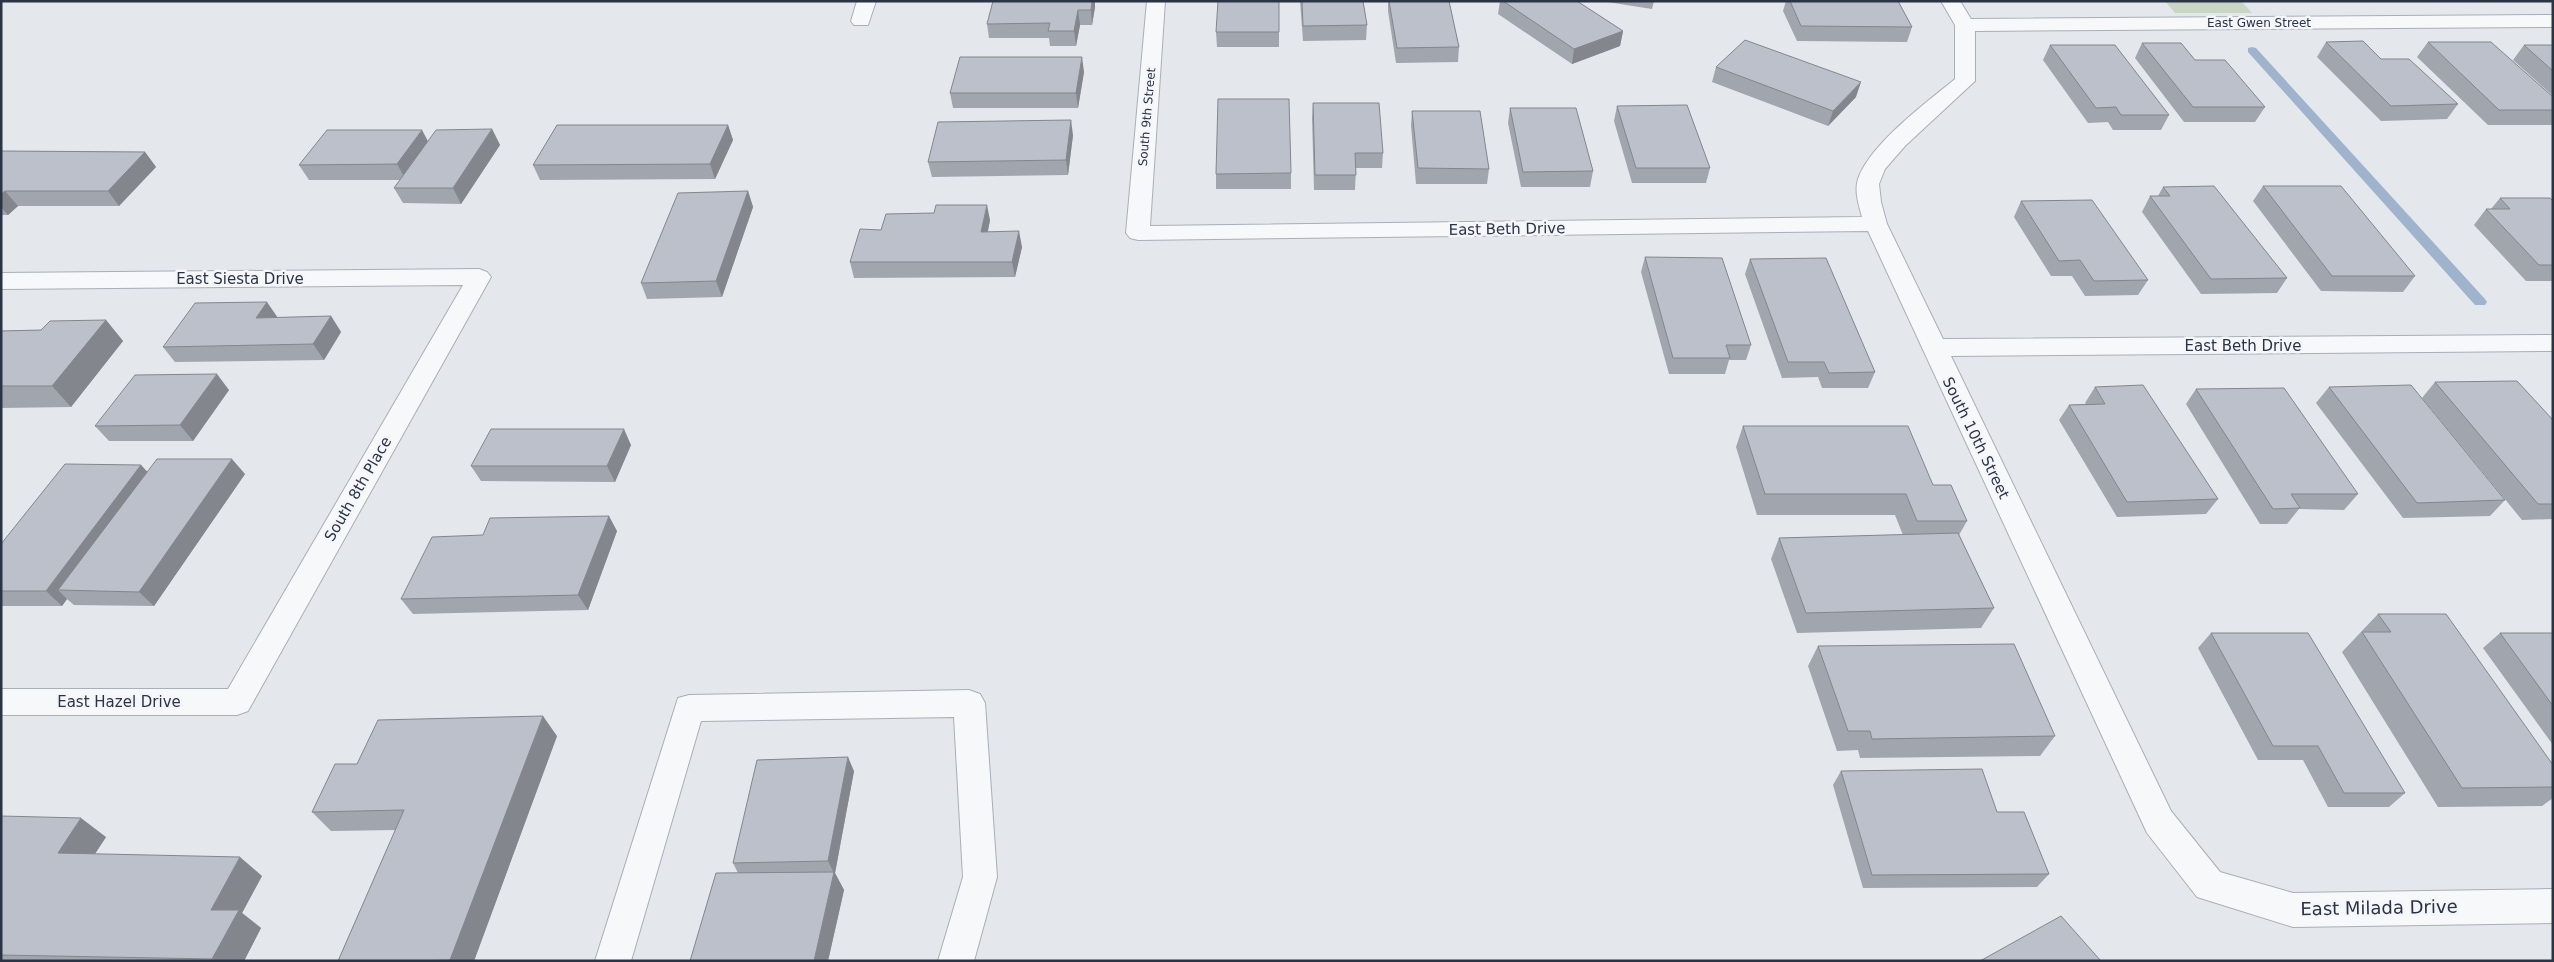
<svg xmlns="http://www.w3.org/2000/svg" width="2554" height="962" font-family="'DejaVu Sans',sans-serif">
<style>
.green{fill:#c9d6c5}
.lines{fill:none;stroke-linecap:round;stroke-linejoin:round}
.stream{fill:#9fb4cc;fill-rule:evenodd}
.service-casing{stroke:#a9aeb7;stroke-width:2}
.minor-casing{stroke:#a9aeb7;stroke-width:2}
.service{fill:#f7f8fa;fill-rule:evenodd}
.minor{fill:#f7f8fa;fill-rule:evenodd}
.wall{fill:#a1a5ae}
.shaded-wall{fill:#83868d}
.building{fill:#bbc0ca;stroke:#83868d}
.labels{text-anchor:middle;stroke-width:5;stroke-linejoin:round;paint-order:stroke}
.far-street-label{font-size:12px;fill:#2b3445;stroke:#f4f6f9}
.street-label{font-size:15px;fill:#2b3445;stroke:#f4f6f9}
.near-street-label{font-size:18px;fill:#2b3445;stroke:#f4f6f9}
</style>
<rect width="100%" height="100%" fill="#e4e7ec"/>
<path class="green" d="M2165,1H2241L2252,13H2175Z"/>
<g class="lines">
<path class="stream" d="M2252,47L2256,48L2485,299L2487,302L2485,305H2475L2248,52V48Z"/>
<defs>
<path id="service" d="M969,690L980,694L985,703L997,877L974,961H938L963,877L954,717L701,721L631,961H595L678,698L689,695Z"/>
<path id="minor" d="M857,1H876L868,25H854L851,21Z
M1147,1H1165L1150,226L1862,217C1859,206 1854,191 1858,179C1870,144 1926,103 1955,79V25L1941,1H1960L1971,19L2553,15V27L1975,31V81L1905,146L1885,169L1879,184L1881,202L1887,224L1943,339L2553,335V351L1951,356L2171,811L2220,872L2293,893L2553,889V923L2293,927L2197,897L2147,833L1868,231L1138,240L1130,238L1126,233Z
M479,269L487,272L491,277L248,711L237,715H1V689H228L463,285L1,289V273Z"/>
</defs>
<use href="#service" class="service-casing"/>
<use href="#minor" class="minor-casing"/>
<use href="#service" class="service"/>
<use href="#minor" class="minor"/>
</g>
<path class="wall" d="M1279,1V47H1217L1216,32Z
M1300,1H1363L1367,25L1366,40L1303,41Z
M1388,1H1449L1459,47L1458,62L1396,63L1388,11Z
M1500,1H1577L1623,31L1620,46L1572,64L1498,14Z
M1601,1H1654L1652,9Z
M1786,1H1898L1912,27L1907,42L1797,41L1783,11Z
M1095,7L1092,25H1080L1076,46H1050L1049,38H989L987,24Z
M2326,42L2381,59L2458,104L2447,119L2381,121L2317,57Z
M2428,42L2553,97V125H2488L2417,57Z
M2142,43L2195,60L2265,107L2255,122H2184L2135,58Z
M2050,45L2169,115L2161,130H2113L2108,122L2088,123L2043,60Z
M2524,45H2553V96L2513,60Z
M1716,67L1856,97L1828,126L1712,82Z
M1084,72L1078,108H953L950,93Z
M1313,103L1383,153L1382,168H1356L1355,190H1314L1312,118Z
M1617,106L1710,168L1706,183H1632L1614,121Z
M1510,108L1593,171L1590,187H1521L1508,123Z
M1412,111L1489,169L1487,184H1416L1411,126Z
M728,125L733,140L715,179L540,180L533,165Z
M492,129L500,145L461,204L403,203L394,188L400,180H309L299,165Z
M1073,135L1068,175L932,177L928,162Z
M1,151L145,152L156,167L119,206H18L8,215H1Z
M1291,173V189H1216V174Z
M2263,186L2415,276L2403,292L2321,291L2253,201Z
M2163,187L2287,278L2277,293L2201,294L2142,212L2150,196H2158Z
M748,191L753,207L722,297L647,299L641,283Z
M2500,198L2553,201V281H2526L2474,225L2486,209H2491Z
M2021,201L2148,280L2138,295L2085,296L2072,276H2051L2014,217Z
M990,220L988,232L1022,247L1015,277L854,278L850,262L881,230Z
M1645,257L1751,345L1746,360H1729L1725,374H1669L1641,272Z
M1750,259L1875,372L1868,388H1822L1818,377L1782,378L1745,274Z
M331,316L341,332L324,360L175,362L163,347Z
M106,320L123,341L71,407L1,408V331L41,330Z
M2435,382L2553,420V519L2522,520L2422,398Z
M2095,387L2218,499L2206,514L2117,517L2059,420L2069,405L2086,404L2085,403Z
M2329,387L2505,500L2490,516L2403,518L2316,403Z
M2196,389L2358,494L2344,510L2299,509L2287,524H2260L2186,404Z
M229,390L193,441H109L95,426Z
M1743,426L1933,485L1967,521L1959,535L1994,608L1981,628L1797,633L1771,559L1779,538L1903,535L1895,515H1757L1736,447Z
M631,445L615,482L481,481L471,466Z
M141,465L147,472L245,474L154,606L74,605L67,599L62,606H1V544Z
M617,531L588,610L413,614L401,599Z
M2378,614L2553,765V798L2542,806L2438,807L2342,652Z
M2211,633L2405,793L2389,807H2328L2303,760H2258L2198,648Z
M2500,633H2553V745L2483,648Z
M1818,646L2055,736L2040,756L1860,758L1858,750L1837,751L1808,666Z
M557,736L474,961H338L396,830L331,831L312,812Z
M854,771L835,873L844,890L828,961H690L738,873L733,863Z
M1841,771L1997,812L2049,874L2037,887L1863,888L1833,785Z
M1,816L106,837L95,854L262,876L242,913L261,928L244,961H1Z"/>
<path class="shaded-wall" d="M1092,1H1095V7L1092,25L1091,10Z
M1078,10L1080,25L1076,46L1074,31Z
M1623,31L1620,46L1572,64L1574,49Z
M1082,57L1084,72L1078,108L1076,93Z
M1861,82L1856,97L1828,126L1833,111Z
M1071,120L1073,135L1068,175L1066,160Z
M728,125L733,140L715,179L710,164Z
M492,129L500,145L461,204L453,188Z
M422,130L430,145L406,180L397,164Z
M145,152L156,167L119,206L108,191Z
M5,191L18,206L8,215L1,207V194Z
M748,191L753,207L722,297L716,281Z
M987,205L990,220L984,247L981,232Z
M1019,231L1022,247L1015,277L1012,262Z
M267,302L278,318H256Z
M331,316L341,332L324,360L313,344Z
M106,320L123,341L71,407L52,386Z
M217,374L229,390L193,441L180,425Z
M624,429L631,445L615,482L607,466Z
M232,459L245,474L154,606L139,592Z
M141,465L155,480L58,590L67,599L62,606L46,591Z
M609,516L617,531L588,610L578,595Z
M543,716L557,736L474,961H451L450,960Z
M848,757L854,771L835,873L844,890L828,961H814L834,873L828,861Z
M81,818L106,837L83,872L58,853Z
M240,857L262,876L242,913L261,928L244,961H214L212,959L211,910Z"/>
<path class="building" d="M993,1H1092L1091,10H1078L1074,31H1048L1050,23L987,24Z
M1218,1H1279V32H1216Z
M1302,1H1363L1367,25L1303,26Z
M1389,1H1449L1459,47L1397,48Z
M1503,1H1577L1623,31L1574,49Z
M1790,1H1898L1912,27L1801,26Z
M1745,40L1861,82L1833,111L1716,67Z
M2363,41L2381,59H2409L2458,104L2391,106L2326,42Z
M2428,42H2491L2553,97V110H2499Z
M2142,43H2181L2195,60H2225L2265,107H2193Z
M2050,45H2115L2169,115H2121L2116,107L2096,108Z
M2524,45H2553V71Z
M960,57H1082L1076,93H950Z
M1218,99H1289L1291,173L1216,174Z
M1313,103H1379L1383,153H1355L1356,175H1315Z
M1687,105L1710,168H1636L1617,106Z
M1510,108H1576L1593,171L1523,172Z
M1412,111H1480L1489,169L1418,168Z
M1071,120L1066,160L928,162L938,122Z
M557,125H728L710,164L533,165Z
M492,129L453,188H394L436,130Z
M327,130H422L397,164L299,165Z
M1,151L145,152L108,191H5L1,194Z
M2214,186L2287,278L2211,279L2150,196H2170L2163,187Z
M2263,186H2341L2415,276H2332Z
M748,191L716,281L641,283L678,193Z
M2500,198H2550L2553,201V265H2539L2486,209H2510Z
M2092,200L2148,280L2094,281L2080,260L2059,261L2021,201Z
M936,205H987L981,232L1019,231L1012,262H850L860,229L881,230L886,214L934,213Z
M1645,257L1722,258L1751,345H1726L1730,358H1673Z
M1826,258L1875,372L1829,373L1824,362H1788L1750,259Z
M267,302L256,318L331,316L313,344L163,347L195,303Z
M106,320L52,386H1V331L41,330L50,321Z
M217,374L180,425L95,426L135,375Z
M2517,381L2553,420V504H2538L2435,382Z
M2143,385L2218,499L2127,502L2069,405L2105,404L2095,387Z
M2411,385L2505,500L2417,503L2329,387Z
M2284,388L2358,494H2291L2300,508L2273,509L2196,389Z
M1743,426H1908L1933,485H1951L1967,521H1917L1906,494H1765Z
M491,429H624L607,466H471Z
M157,459H232L139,592L58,590Z
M65,464L141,465L46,591H1V544Z
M609,516L578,595L401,599L432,537L483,535L490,518Z
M1958,533L1994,608L1806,613L1779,538Z
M2378,614H2446L2553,765V787L2462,788L2362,632H2391Z
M2211,633H2308L2405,793H2344L2318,746H2273Z
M2500,633H2553V706Z
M2014,644L2055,736L1872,739L1870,731H1848L1818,646Z
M543,716L450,960L413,961H338L404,810L312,812L335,764H357L378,720Z
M848,757L828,861L733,863L757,760Z
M1982,769L1997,812H2024L2049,874L1872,875L1841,771Z
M1,816L81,818L58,853L240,857L211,910H239L212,959L1,955Z
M834,872L814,961H690L716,873Z
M2061,916L2101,961H1980Z"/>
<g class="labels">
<g class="far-street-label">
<text x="2259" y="27">East Gwen Street</text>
<text transform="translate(1147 117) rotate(-85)" y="4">South 9th Street</text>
</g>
<g class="street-label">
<text transform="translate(1507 229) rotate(-1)" y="5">East Beth Drive</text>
<text x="240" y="284">East Siesta Drive</text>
<text x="2243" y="351">East Beth Drive</text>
<text transform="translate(1976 438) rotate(64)" y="5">South 10th Street</text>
<text transform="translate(358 489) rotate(-60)" y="5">South 8th Place</text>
<text x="119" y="707">East Hazel Drive</text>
</g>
<g class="near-street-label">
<text transform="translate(2379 908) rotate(-1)" y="6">East Milada Drive</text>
</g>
</g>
<rect width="2554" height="962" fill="none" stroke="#2b3445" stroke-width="5"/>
</svg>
